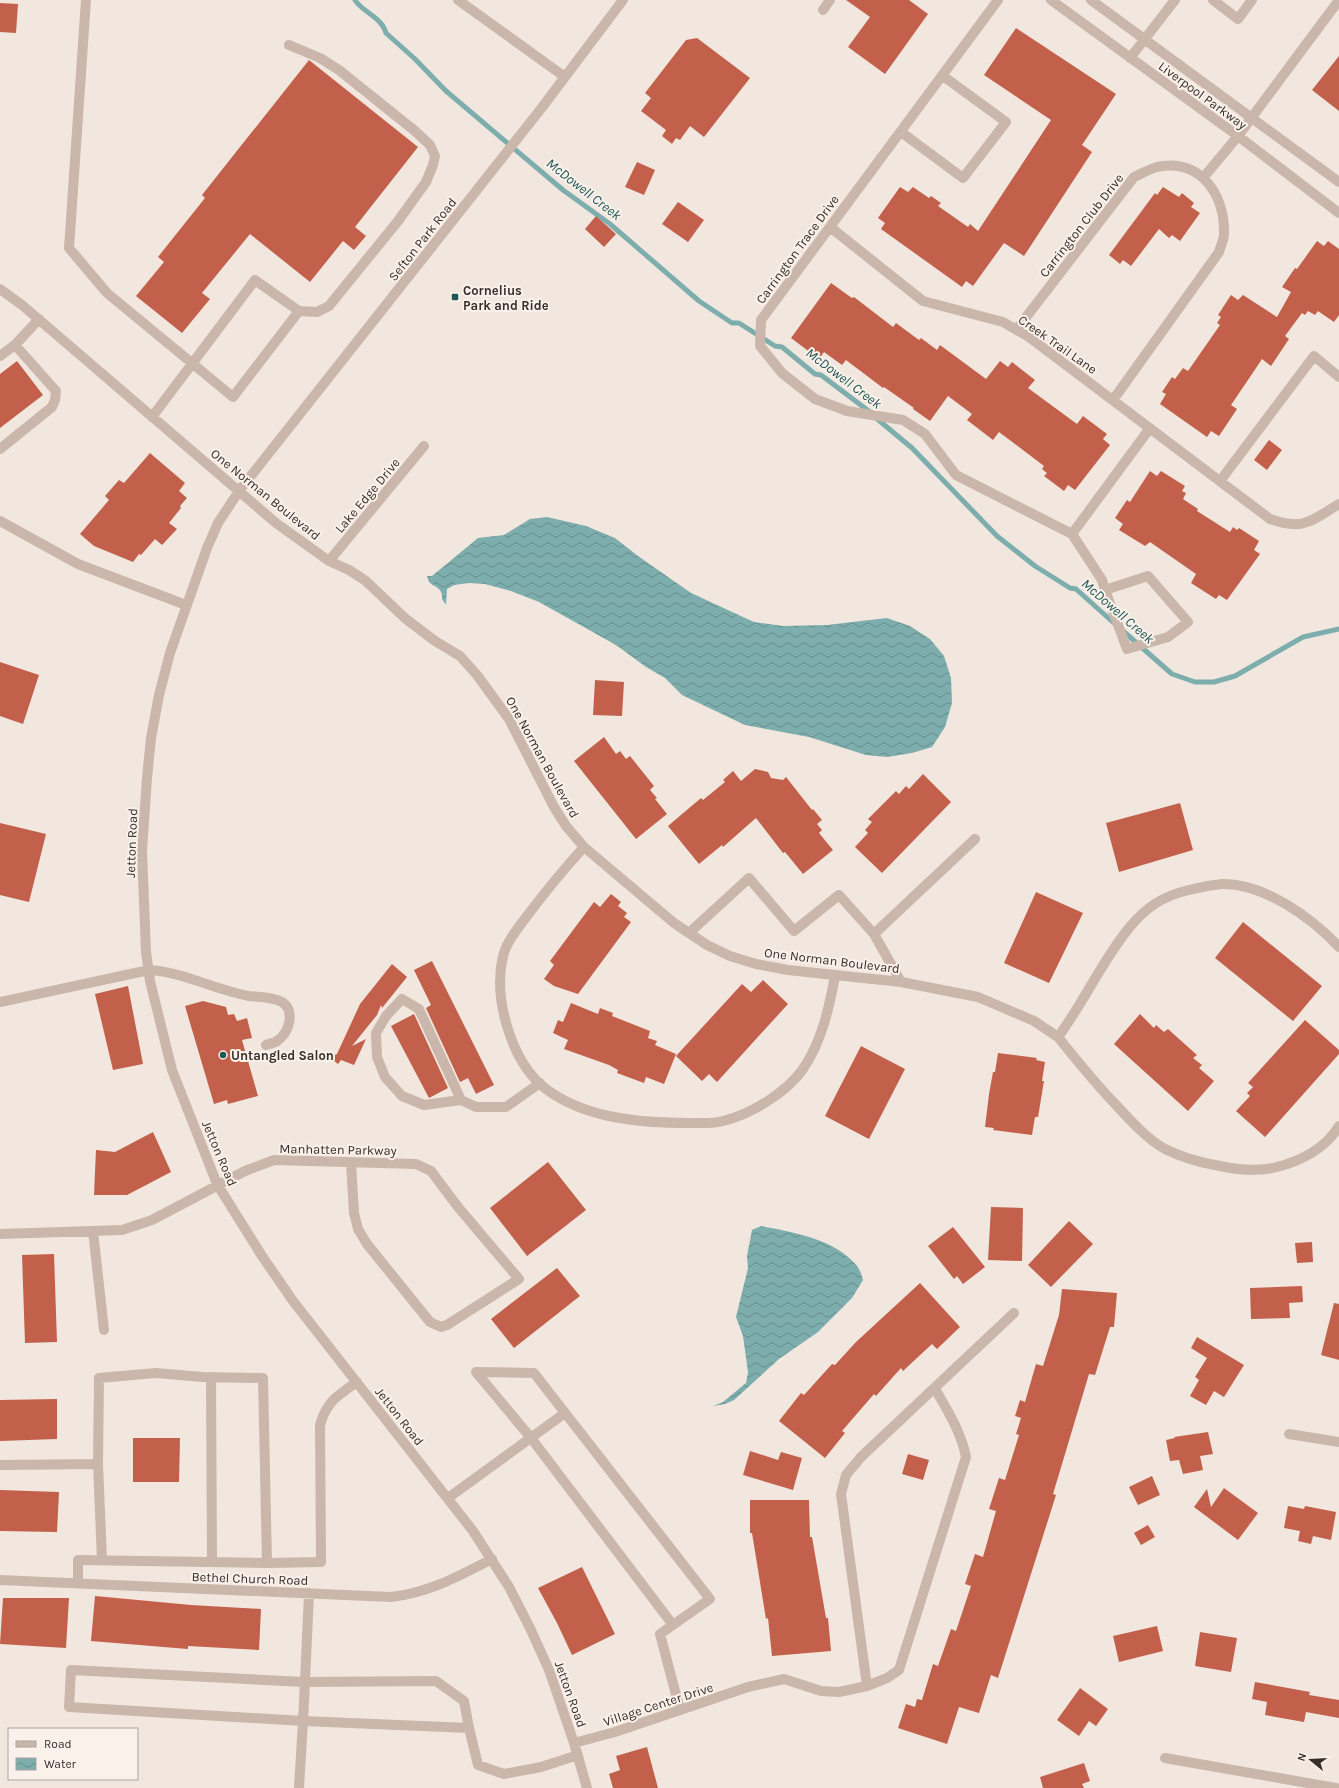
<svg xmlns="http://www.w3.org/2000/svg" width="1339" height="1788" font-family="Karla,sans-serif">
<style>
.water{fill:url(#water-waves)}
.lines{fill:none;stroke-linecap:round;stroke-linejoin:round}
.stream{stroke:#7daead;stroke-width:5}
.building{fill:#c2604b}
.minor{stroke:#cab6aa;stroke-width:10}
.poi-dot{fill:#205757;stroke:#f9f1ea;stroke-width:1.5}
.labels{text-anchor:middle;stroke-width:4;stroke-linejoin:round;paint-order:stroke}
.street-label{font-size:13px;fill:#372d29;stroke:#f9f1ea}
.poi-label{font-size:13px;font-weight:bold;fill:#372d29;stroke:#f9f1ea;text-anchor:start}
.water-label{font-size:14px;font-style:italic;fill:#205757;stroke:#f9f1ea}
</style>
<defs>
<pattern id="water-waves" width="16" height="10" patternUnits="userSpaceOnUse"><rect width="16" height="10" fill="#7daead"/><path d="M0 5q4-4 8 0t8 0" fill="none" stroke="#678e8d"/></pattern>
</defs>
<rect width="100%" height="100%" fill="#f2e7de"/>
<path class="water" d="M547,517L586,526L615,538L638,556L691,593L754,622L783,626L827,625L887,618L910,626L930,639L944,656L951,678L952,703L945,727L932,747L912,753L887,757L866,755L809,737L745,725L682,695L665,678L646,667L616,645L539,602L511,591L485,584L469,583L454,585L447,589L446,605L442,599C443,588 436,588 429,582L427,576H432L478,538L504,535L530,519Z
M761,1226C792,1232 836,1239 857,1266C860,1270 862,1276 863,1280L852,1298L818,1332L779,1359L734,1400L725,1404L713,1406L723,1402L746,1383L748,1372L743,1336L736,1317L748,1268L747,1256L752,1230Z"/>
<g class="lines">
<path class="stream" d="M355,0C362,12 382,17 386,33L415,59L446,91L563,190L610,224L699,301L732,323H739L775,346L782,347L815,374L821,375L870,412
M876,418L912,448L997,536L1035,566L1070,588L1076,589L1115,624
M1123,631L1172,674L1195,682H1214L1235,676L1303,637L1339,629"/>
</g>
<path class="building" d="M846,0H909L928,14L885,74L848,47L870,17Z
M0,3L18,4L16,33L0,32Z
M1016,28L1116,94L1082,145L1092,152L1024,256L1004,243L973,286L966,281L962,287L881,229L885,223L878,218L900,187L908,192L913,187L929,198L931,196L941,203L938,206L968,227L970,224L978,231L1051,120L984,75Z
M697,38L750,78L704,137L690,126L680,140L676,138L672,144L662,136L666,130L641,111L651,98L645,93L686,40Z
M1339,56V111L1312,90Z
M309,60L418,147L355,227L366,236L354,250L343,241L310,282L250,234L202,293L210,299L182,333L136,296L164,262L158,257L205,198L202,195Z
M637,162L655,170L644,195L625,187Z
M1163,187L1179,197L1182,193L1194,203L1191,207L1200,213L1180,241L1172,235L1169,238L1159,229L1131,266L1123,260L1120,264L1109,255L1155,193L1157,195Z
M678,202L704,220L688,242L662,224Z
M596,216L616,234L604,247L585,229Z
M1317,241L1324,246L1328,241L1339,249V315L1334,322L1318,311L1315,315L1308,311L1305,315L1302,313L1285,336L1289,339L1271,366L1262,359L1252,374L1231,405L1237,409L1219,436L1211,431L1207,437L1160,404L1166,394L1162,392L1172,377L1175,379L1183,368L1188,371L1220,325L1217,323L1221,317L1218,315L1231,295L1238,300L1243,295L1277,317L1291,292L1282,287L1295,268L1297,269Z
M831,283L852,298L854,297L893,327L896,323L919,340L921,338L937,350L940,345L986,379L1000,361L1008,367L1012,362L1035,380L1028,388L1077,424L1083,416L1107,434L1103,439L1110,445L1075,490L1068,485L1064,491L1044,476L1047,473L1042,469L1044,466L999,432L993,440L967,420L972,414L948,396L930,421L913,409L914,408L884,387L883,388L846,360L842,365L824,352L819,359L791,338Z
M17,361L43,395L0,428V374Z
M1269,440L1282,450L1267,470L1254,460Z
M150,453L185,483L179,491L187,498L180,506L181,508L169,523L177,529L162,545L155,539L141,555L139,554L133,562L94,546L80,534L109,500L105,496L119,480L124,483Z
M1150,471L1157,476L1161,471L1185,486L1182,491L1186,493L1183,499L1198,509L1197,511L1230,532L1233,527L1237,530L1239,528L1259,541L1254,550L1260,554L1227,600L1219,595L1216,599L1191,583L1196,574L1150,542L1145,546L1119,530L1123,524L1115,518L1127,500L1130,502Z
M0,662L39,675L23,724L0,716Z
M595,680L624,682L622,716L593,715Z
M604,737L616,754L620,751L626,759L630,756L654,786L650,790L657,798L655,799L667,814L636,839L574,761Z
M755,769L768,772L771,778L783,780L786,777L812,810L813,809L822,820L817,824L822,830L819,833L833,850L803,874L785,852L783,853L756,818L723,847L722,845L699,864L668,826L701,798L703,800L725,782L723,780L733,771L741,781Z
M923,774L951,802L882,873L855,847L868,833L865,830L872,822L868,819L896,791L899,794L906,786L909,789Z
M1180,803L1193,850L1119,872L1106,823Z
M0,823L46,834L29,902L0,895Z
M1036,892L1083,913L1049,983L1004,963Z
M611,894L621,902L618,906L627,913L624,917L631,922L578,994L554,986L544,979L554,965L550,961L594,902L600,907Z
M1243,922L1322,986L1293,1021L1215,958Z
M432,961L494,1085L476,1094L468,1078L460,1082L426,1008L431,1005L414,970Z
M392,964L407,977L382,1008L381,1005L377,1015L352,1046L366,1039L354,1065L341,1060L338,1064L334,1061L335,1057L333,1056L337,1054L360,1004Z
M763,980L788,1004L717,1082L709,1074L702,1081L676,1056L742,984L751,992Z
M128,986L143,1064L113,1070L95,994Z
M203,1001L226,1007L228,1015L234,1014L237,1021L247,1018L252,1038L242,1040L258,1096L228,1104L227,1100L214,1104L185,1006Z
M571,1003L598,1014L600,1008L613,1013L612,1016L650,1031L648,1038L657,1041L655,1045L676,1054L664,1084L646,1077L644,1083L617,1073L618,1070L609,1065L564,1049L568,1040L553,1033L558,1020L563,1022Z
M414,1014L448,1088L429,1098L391,1026Z
M1140,1014L1154,1028L1156,1025L1164,1032L1168,1029L1178,1038L1197,1055L1193,1058L1202,1065L1199,1068L1214,1081L1188,1111L1114,1044Z
M1305,1020L1339,1050V1054L1265,1137L1236,1111L1250,1096L1247,1093L1253,1087L1248,1083Z
M861,1046L905,1069L869,1139L825,1116Z
M998,1053L1037,1058L1036,1060L1045,1062L1042,1081H1044L1038,1117H1035L1032,1135L993,1130L994,1128L985,1127L989,1094L993,1072H995Z
M153,1132L171,1172L127,1195H94L96,1150L115,1152Z
M548,1162L586,1210L527,1256L490,1208Z
M991,1207L1023,1208L1022,1261L988,1260Z
M1069,1221L1093,1244L1051,1287L1028,1265Z
M953,1227L985,1267L963,1284L957,1276L954,1279L928,1246Z
M1312,1242L1313,1262L1297,1263L1295,1243Z
M54,1254L57,1342L25,1343L22,1255Z
M557,1268L580,1296L514,1348L491,1319Z
M920,1283L960,1327L937,1349L932,1344L903,1371L901,1368L876,1396L874,1394L842,1431L845,1433L825,1458L779,1421L801,1393L804,1395L832,1364L835,1365L856,1342Z
M1302,1286L1303,1302L1289,1303L1290,1318L1251,1319L1250,1288Z
M1062,1289L1117,1293L1114,1327H1110L1095,1375L1089,1374L1053,1494L1056,1495L998,1678L991,1675L979,1713L959,1707L947,1744L898,1728L906,1704L915,1707L917,1699L922,1700L933,1664L938,1666L951,1629L956,1631L971,1586L965,1584L975,1554L983,1557L996,1511L989,1509L999,1478L1005,1480L1019,1435L1016,1434L1021,1418L1015,1416L1020,1400L1025,1402L1036,1364L1043,1366L1059,1315Z
M1334,1303L1339,1304V1360L1321,1355Z
M1197,1337L1244,1365L1224,1397L1214,1391L1206,1405L1190,1396L1199,1380L1195,1377L1207,1358L1191,1348Z
M57,1399V1439L0,1441V1400Z
M1208,1432L1213,1454L1200,1456L1203,1470L1183,1474L1179,1460L1170,1461L1166,1440L1175,1438L1174,1437Z
M133,1438H180L179,1482H133Z
M750,1451L778,1460L781,1452L802,1458L793,1490L743,1475Z
M908,1454L929,1460L923,1480L902,1474Z
M1152,1476L1160,1495L1138,1505L1129,1487Z
M1224,1488L1258,1513L1238,1540L1194,1507L1207,1489L1211,1507Z
M0,1490L59,1492L57,1532L0,1531Z
M750,1500H809L810,1537H812L826,1618H828L831,1651L772,1656L768,1618L766,1619L752,1533H750Z
M1288,1506L1304,1509L1305,1506L1336,1512L1331,1540L1313,1536L1311,1544L1298,1541L1300,1531L1284,1528Z
M1148,1525L1155,1537L1141,1545L1134,1533Z
M582,1567L615,1634L572,1655L557,1623L538,1588Z
M95,1596L191,1605L261,1609L259,1650L188,1646V1649L91,1641Z
M3,1598H69L66,1648L0,1644Z
M1157,1626L1163,1651L1119,1662L1113,1636Z
M1200,1632L1237,1638L1231,1672L1195,1666Z
M1255,1682L1310,1692L1309,1695L1339,1700V1718L1306,1712L1304,1722L1265,1715L1267,1702L1252,1699Z
M1080,1688L1108,1709L1096,1726L1089,1721L1079,1736L1057,1720Z
M647,1747L658,1788H613L609,1774L620,1770L616,1756Z
M1084,1763L1090,1781L1082,1784L1084,1788H1043L1040,1777Z"/>
<g class="lines">
<path class="minor" d="M86,0L69,248L107,293L233,397L299,311L255,280L152,417
M458,0L565,77
M998,0L761,320L760,346L782,373L815,399L847,411L903,420L925,434L956,475L1072,534L1102,580L1105,590L1127,649L1168,637L1188,622L1148,576L1105,590
M1051,0L1238,136L1339,213
M1091,0L1339,182
M1213,0L1238,19L1252,0
M823,10L830,0
M289,45L320,58L339,70L415,131L430,145L435,156L433,165L426,182L398,221L329,306L317,312L299,311
M1130,58L1175,0
M901,132L963,178L1006,122L943,76
M1203,178L1238,136L1339,0
M830,227L923,301L1003,322L1029,337L1270,519C1303,531 1311,521 1339,504
M0,289L22,305L276,523L329,561L349,570L366,581L406,619L435,641L460,656L477,675L509,719L554,807L566,826L584,847L674,923L707,945L730,956L756,964L788,970L901,982L978,997L1034,1021L1058,1037
M1017,329L1134,177C1141,174 1149,169 1157,167C1201,158 1225,195 1224,234C1224,240 1220,247 1219,252L1113,400
M0,356L16,344L39,319
M0,449L52,407L55,400L56,391L15,345
M1220,481L1314,356L1339,377
M0,521L78,564L186,605
M1072,534L1150,428
M329,561L424,446
M584,847C564,869 545,892 527,916C518,928 507,941 503,956C493,998 511,1062 546,1089C586,1119 642,1123 690,1123C700,1123 713,1124 723,1121C751,1114 786,1093 803,1069C822,1041 829,1008 835,976
M689,933L749,878L794,931L839,895L874,934L975,839
M874,934L901,982
M1339,947C1312,918 1264,883 1222,884C1211,885 1200,887 1189,890C1163,896 1146,907 1129,928C1102,961 1084,1002 1058,1037C1077,1061 1096,1084 1117,1106C1131,1121 1147,1139 1165,1149C1181,1157 1202,1163 1220,1166C1239,1170 1258,1172 1277,1167C1301,1161 1326,1148 1339,1126
M0,1002L149,970C184,972 215,990 249,996C258,997 273,997 282,1002C296,1011 289,1033 277,1041C274,1043 269,1044 266,1045
M461,1100L424,1105L402,1096L385,1077L377,1057L376,1033L386,1016L402,999L419,1009L461,1100L476,1107H506L540,1083
M93,1231L104,1330
M0,1234L122,1230L152,1220L245,1171L274,1160L416,1164L431,1171L458,1207L519,1279L447,1325L441,1327L430,1322L367,1244L358,1229L354,1213L351,1163
M211,1377L212,1562
M1289,1434L1339,1442
M98,1464L102,1560
M0,1465L98,1464L99,1378L156,1373L202,1377L263,1378L267,1563L78,1560V1583
M448,1498L565,1413
M267,1563L321,1562L320,1425C327,1401 337,1396 357,1382
M0,1580L391,1597C428,1593 459,1576 492,1559
M673,1625L531,1438L476,1372L534,1373L710,1599L660,1634L680,1710
M867,1686L887,1678L899,1670L966,1457C961,1432 948,1411 935,1389
M469,1728L464,1701L436,1681L305,1682L303,1721L469,1728L478,1765L504,1774L541,1767L578,1755
M574,1743L615,1732L748,1687L784,1679L821,1691L839,1692L867,1686L841,1494L846,1475L861,1457L1014,1313
M1165,1758L1336,1788
M299,1788L303,1721L69,1707L71,1670L305,1682L309,1593
M587,1788L574,1743L549,1670L530,1628L509,1587L473,1531L293,1301L262,1256L217,1184L172,1070L150,981L146,952L142,851L147,778L151,738L159,695L170,653L207,548L218,523L239,491L540,110L623,0"/>
</g>
<g class="poi-dot">
<rect x="451" y="293" width="8" height="8" rx="2"/>
<circle cx="223" cy="1055" r="4"/>
</g>
<g class="labels">
<g class="street-label">
<text transform="translate(1203 95) rotate(36)" y="5">Liverpool Parkway</text>
<text transform="translate(1081 225) rotate(-52)" y="5">Carrington Club Drive</text>
<text transform="translate(422 239) rotate(-52)" y="5">Sefton Park Road</text>
<text transform="translate(797 249) rotate(-54)" y="5">Carrington Trace Drive</text>
<text transform="translate(1058 344) rotate(35)" y="5">Creek Trail Lane</text>
<text transform="translate(266 494) rotate(39)" y="5">One Norman Boulevard</text>
<text transform="translate(367 495) rotate(-50)" y="5">Lake Edge Drive</text>
<text transform="translate(543 757) rotate(61)" y="5">One Norman Boulevard</text>
<text transform="translate(131 843) rotate(-88)" y="5">Jetton Road</text>
<text transform="translate(832 960) rotate(7)" y="5">One Norman Boulevard</text>
<text transform="translate(338 1149) rotate(1)" y="5">Manhatten Parkway</text>
<text transform="translate(220 1153) rotate(67)" y="5">Jetton Road</text>
<text transform="translate(400 1416) rotate(52)" y="5">Jetton Road</text>
<text transform="translate(250 1578) rotate(2)" y="5">Bethel Church Road</text>
<text transform="translate(571 1694) rotate(70)" y="5">Jetton Road</text>
<text transform="translate(658 1704) rotate(-18)" y="5">Village Center Drive</text>
</g>
<g class="poi-label">
<text x="463" y="295">Cornelius<tspan x="463" dy="15">Park and Ride</tspan></text>
<text x="231" y="1060">Untangled Salon</text>
</g>
<g class="water-label">
<text transform="translate(584 189) rotate(38)" y="5">McDowell Creek</text>
<text transform="translate(844 378) rotate(37)" y="5">McDowell Creek</text>
<text transform="translate(1118 611) rotate(41)" y="5">McDowell Creek</text>
</g>
</g>
<rect x="8" y="1728" width="130" height="52" fill="#f9f1ea" stroke="#aba39d"/>
<rect x="16" y="1741" width="20" height="6" fill="#cab6aa" stroke="#aba39d"/>
<text x="44" y="1748" font-size="12" fill="#372d29">Road</text>
<rect x="16" y="1758" width="20" height="12" fill="url(#water-waves)" stroke="#aba39d"/>
<text x="44" y="1768" font-size="12" fill="#372d29">Water</text>
<g transform="translate(1311 1760) rotate(288)" stroke="#f9f1ea" stroke-width="3" paint-order="stroke">
<path d="M0-3L7 15L0 10L-7 15Z" fill="#372d29"/>
<text y="-6" font-size="11" font-weight="bold" text-anchor="middle" fill="#372d29">N</text>
</g>
</svg>
